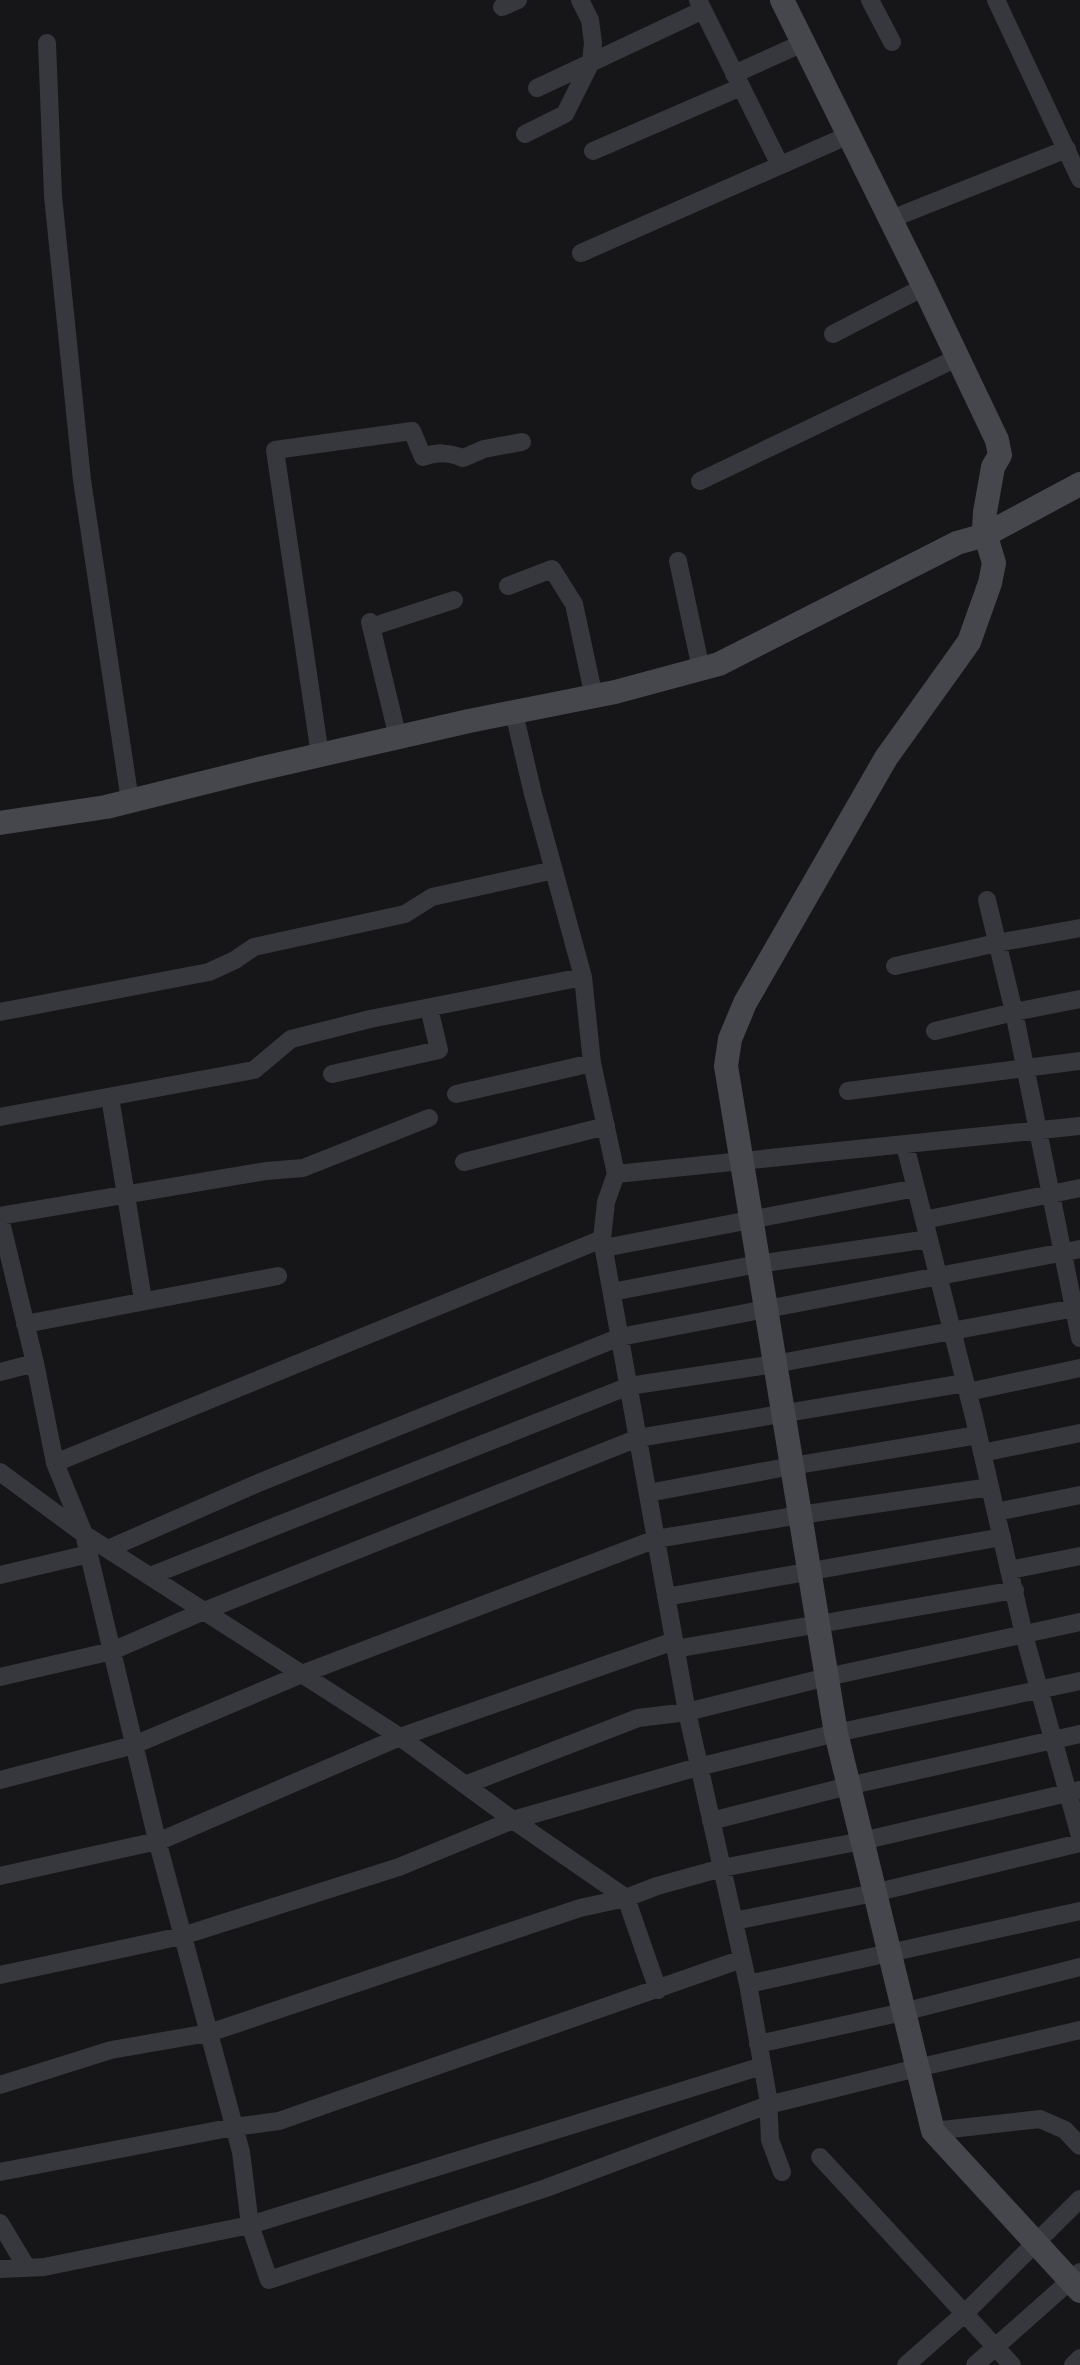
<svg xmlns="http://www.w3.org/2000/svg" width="1080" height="2365" font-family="'Golos Text',sans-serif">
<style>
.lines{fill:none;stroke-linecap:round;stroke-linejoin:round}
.street{stroke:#37383d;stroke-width:18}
.secondary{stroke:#45474d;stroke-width:24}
</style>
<rect width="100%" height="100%" fill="#161618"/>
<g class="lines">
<path class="street" d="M698,0L780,165
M870,0L892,42
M996,0L1080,179
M502,7L518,0
M47,43L53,196L82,480L130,801
M734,74L803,43
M537,88L703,10
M525,134L565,114L591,62L593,43L590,20L580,0
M593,151L741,87
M891,219L1067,149
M581,253L849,135
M833,334L924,287
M700,481L957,358
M678,561L701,669
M508,586L552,569L574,604L594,697
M370,622L398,738
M371,627L454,600
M514,713L533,794L583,977L592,1063L616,1174L606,1202L602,1239L687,1712L748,1984L768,2097L770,2140L782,2172
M320,755L275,450L412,431L423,457C438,452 447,452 463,458L484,449L522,442
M987,900L1014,1012L1080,1338
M895,966L997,943L1080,928
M0,1012L209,972L235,960L254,947L405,914L432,897L554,870
M935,1031L1014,1012L1080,999
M332,1074L439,1050L429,1008
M848,1091L1080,1061
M456,1094L592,1063
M110,1097L143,1300
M0,1117L254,1070L291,1039L370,1019L583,977
M905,1145L974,1417L1024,1635L1080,1836
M464,1162L606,1126
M616,1174L1080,1126
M0,1216L266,1171L303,1168L429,1118
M0,1218L35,1363L55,1463L84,1534L157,1840L241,2152L250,2225L269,2280L546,2188L768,2105L917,2068L1080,2030
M924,1220L1080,1188
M604,1248L916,1188
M612,1292L758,1264L929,1239
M25,1324L278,1276
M0,1372L35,1363
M968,1392L1080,1368
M982,1453L1080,1433
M55,1463L602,1239
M0,1472L84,1534L400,1737L513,1820L626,1898L658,1990
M648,1493L792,1466L978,1435
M996,1512L1080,1495
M108,1549L256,1484L620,1337L1080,1249
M1010,1570L1080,1556
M0,1575L89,1554
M150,1576L629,1386L775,1364L1080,1307
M666,1597L1002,1537
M675,1649L1015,1590
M0,1677L112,1651L204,1611L638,1438L965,1383
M0,1780L134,1745L302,1674L656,1539L800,1515L990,1487
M465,1785L638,1718L687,1712L827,1677L1080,1622
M711,1821L848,1786L1080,1734
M0,1876L162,1840L400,1737L674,1641
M734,1921L874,1893L1080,1843
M0,1975L182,1936L399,1867L513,1820L698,1767L836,1733L1080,1681
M748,1984L1080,1911
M758,2044L903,2012L1080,1967
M0,2085L111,2050L209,2033L580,1908L626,1898L657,1886L722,1868L862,1841L1080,1790
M933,2131L1040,2119L1065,2130L1080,2146
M820,2157L1012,2365
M0,2172L234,2127L279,2121L742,1959
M0,2223L27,2268
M0,2269L44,2267L250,2225L762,2066
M906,2365L964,2314L1080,2199
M975,2365L1080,2272
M1073,2365L1080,2358"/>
<path class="secondary" d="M782,0L924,287L997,440L1000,455L993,467L985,512L984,530L994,563L990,583L969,642L886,758L745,1003L730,1039L726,1066L836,1733L933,2131L1080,2291
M0,823L106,807L259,769L469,721L615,692L719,664L957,543L985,535L1080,484"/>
</g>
</svg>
